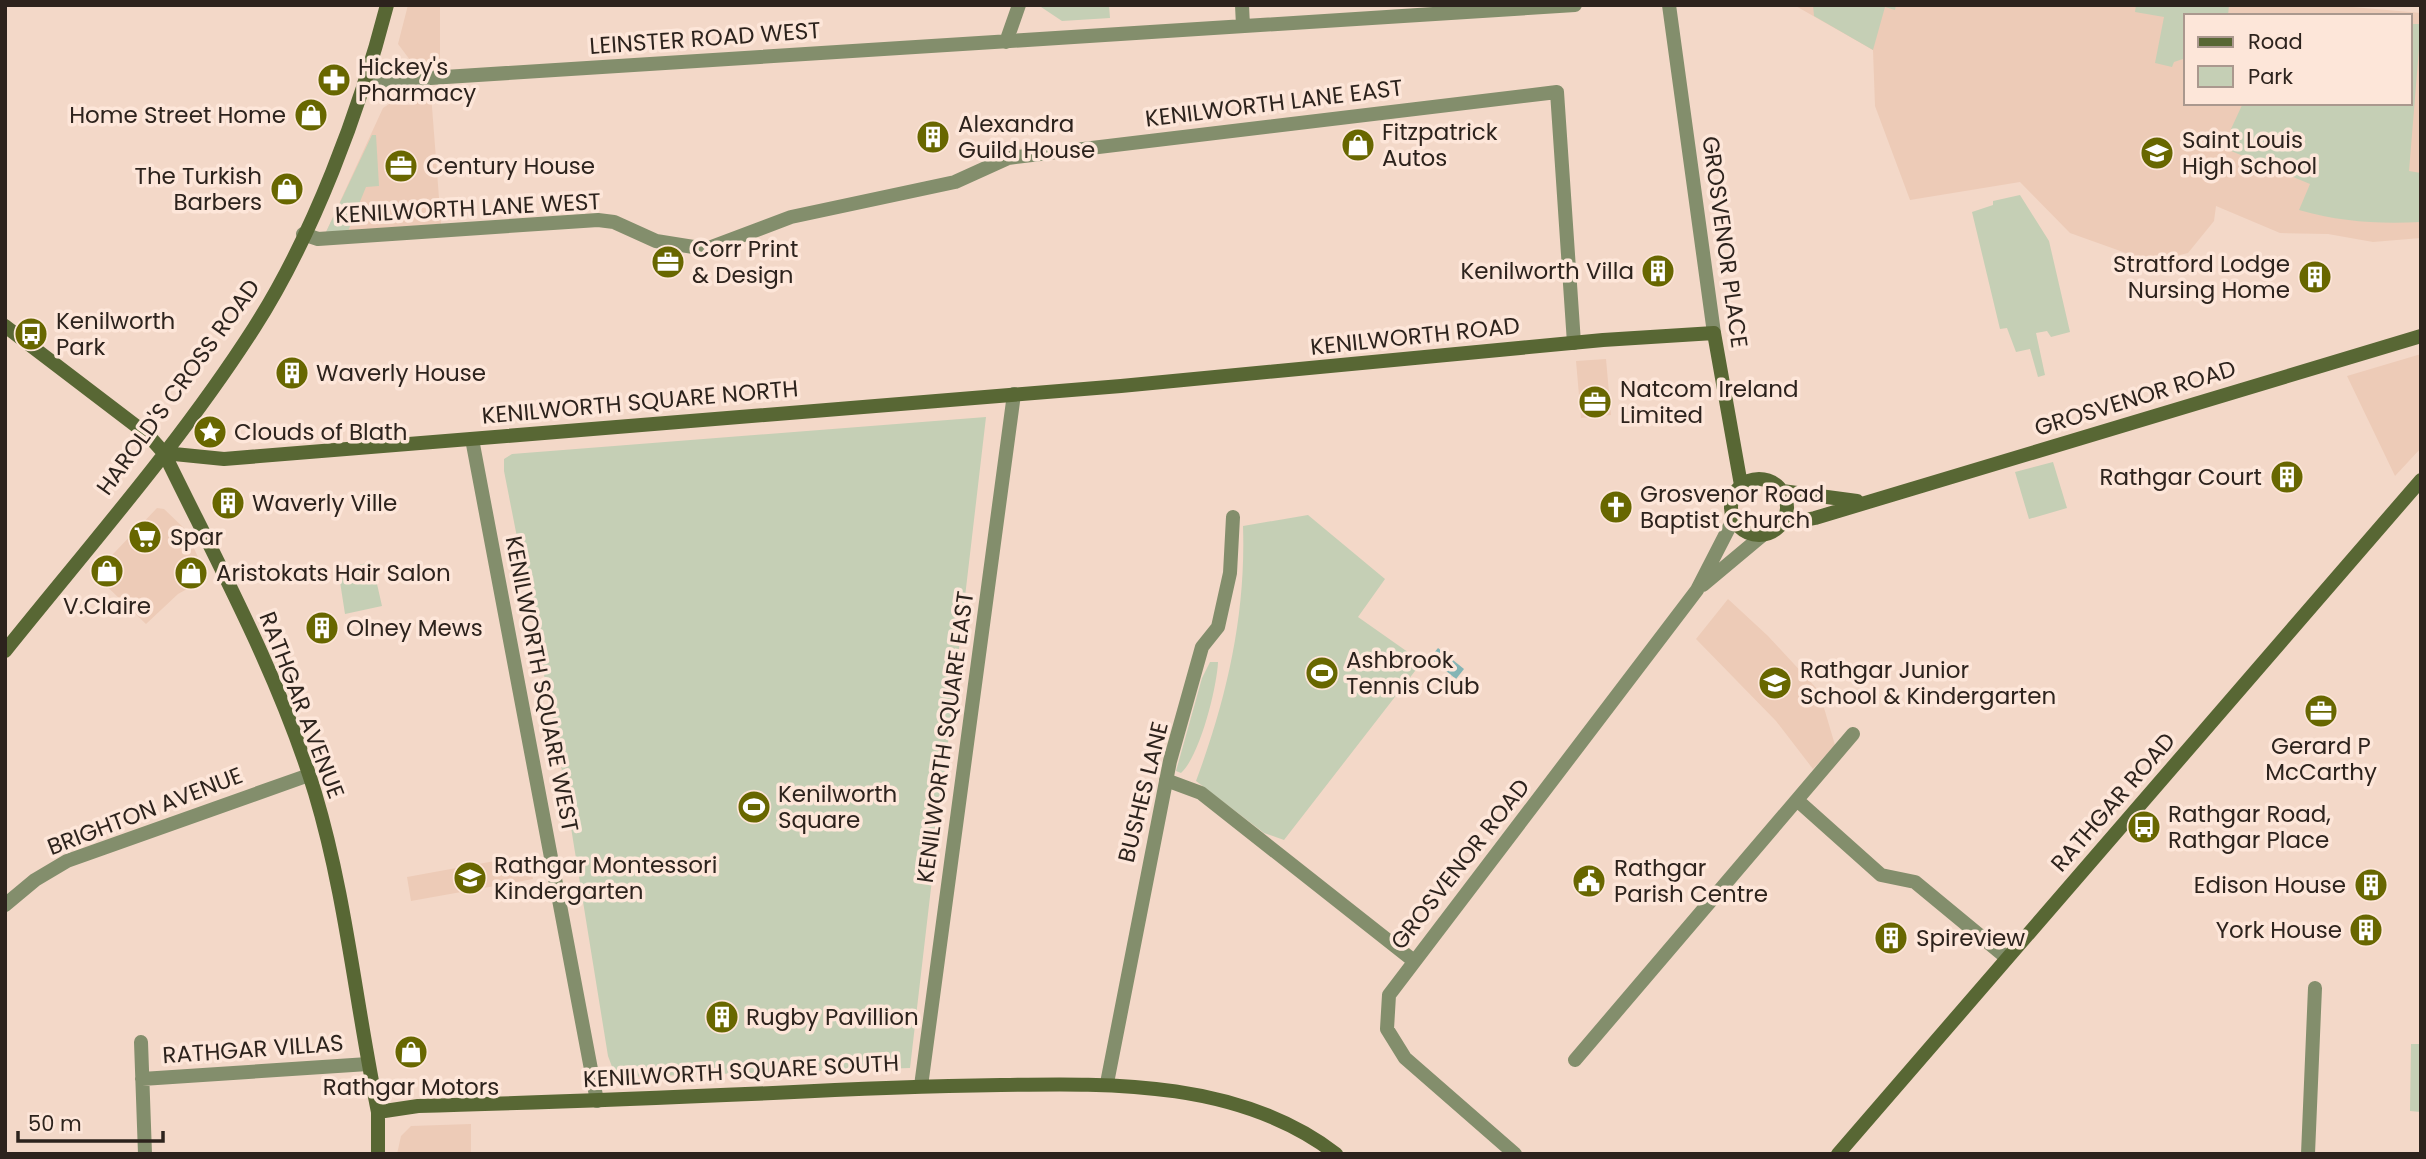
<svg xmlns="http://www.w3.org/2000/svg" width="2426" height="1159" font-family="Poppins,sans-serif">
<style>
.built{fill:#edcbb7;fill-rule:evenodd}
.green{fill:#c5cfb5}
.water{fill:#84b5b5}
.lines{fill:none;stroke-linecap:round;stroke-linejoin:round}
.street{stroke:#838e6c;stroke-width:14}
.secondary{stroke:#586734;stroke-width:14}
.labels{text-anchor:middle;stroke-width:7;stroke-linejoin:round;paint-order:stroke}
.street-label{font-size:23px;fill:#2d231d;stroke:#fde6d9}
.poi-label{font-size:23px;fill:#2d231d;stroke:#fde6d9;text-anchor:start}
</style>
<rect width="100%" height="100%" fill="#f3d8c8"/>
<path class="built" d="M408,5H440V64L410,60L398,44Z
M1794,5H2330L2421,13V238L2373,242L2328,234L2280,233L2216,206L2214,221L2188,253L2151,262L2070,233L2020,182L1910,200L1875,106L1873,50ZM2186,16H2410V103H2186Z
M431,94L441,224L326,232L383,108L398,98L401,105H414L421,95Z
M2421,354V448L2395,476L2347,376Z
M1606,359L1611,415L1581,418L1576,361Z
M157,508L164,509L186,530L207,578L178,594L146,624L94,574Z
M1728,599L1768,636L1819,691L1835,745L1813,769L1776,721L1696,639Z
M528,855L533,879L411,901L407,877Z
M471,1124V1154H397L401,1136L411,1126Z"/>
<path class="green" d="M1038,5H1109L1110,18L1062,21Z
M1813,5H1896L1895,10L1885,7L1873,50L1814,16Z
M2136,5H2229L2228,16H2186V58L2174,62L2172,67L2155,63L2164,17L2135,12Z
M2410,24H2421L2409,171L2421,173V222C2378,224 2341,222 2299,210L2310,184L2224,148L2239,132L2231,129L2243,103H2410Z
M372,135H376L379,186L366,187L348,231L326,232Z
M2020,195L2049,241L2070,332L2051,337L2047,331L2036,333L2045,375L2038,377L2030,349L2016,352L2007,328L2000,329L1972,212L1993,205V201Z
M986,417L910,1068L623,1077L614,1072L608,1056L557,741L504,471V459L512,454Z
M2053,462L2067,508L2029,519L2015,472Z
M1308,515L1385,579L1358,617L1422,662L1284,840L1264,833L1196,781C1227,698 1246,614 1243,526Z
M372,562L382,606L345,614L338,569Z
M1210,662H1218C1217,687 1200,756 1181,773L1176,771L1202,678Z
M2411,1044H2421V1112L2410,1111Z"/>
<path class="water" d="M1438,648L1464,669L1456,679L1430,658Z"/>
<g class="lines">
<path class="street" d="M1242,5L1243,26
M1669,5L1714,333
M1006,42L1019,5
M367,82L1575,5
M303,234L318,239L598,220L614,222L656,241L706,249L791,217L955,182L1008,158L1557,92L1574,343
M472,439L597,1101
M1703,585L1764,534
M1166,780L1201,793L1414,961
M1797,800L1881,875L1915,882L2007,958
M5,905L35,880L67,861L309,775
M141,1042L145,1154
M1575,1060L1853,734
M142,1079L368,1064
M1107,1083L1170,761L1202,647L1218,627L1230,573L1233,517
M921,1086L1014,394
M1515,1154L1405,1058L1387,1029L1389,995L1697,590L1734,518
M2308,1154L2315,988"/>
<path class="secondary" d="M5,326L148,435L164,453C218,564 279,675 315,793C346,896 356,1006 378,1112V1154
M164,453L224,459L1121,386L1603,340L1714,333L1741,485
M1731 507a28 28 0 1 1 56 0a28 28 0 1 1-56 0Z
M1782,491L1857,501
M1780,525L1815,518L2421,336
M5,651C90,545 181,442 254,328C313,236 360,110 387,5
M378,1112L418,1106C537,1103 655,1098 773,1093C849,1089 925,1086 1001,1085C1115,1083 1241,1081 1336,1154
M1838,1154L2421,480"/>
</g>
<defs>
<symbol id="pharmacy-disc" viewBox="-11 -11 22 22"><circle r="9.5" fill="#686700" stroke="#fde6d9"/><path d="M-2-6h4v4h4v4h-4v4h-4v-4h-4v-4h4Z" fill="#fff"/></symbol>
<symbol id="shop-disc" viewBox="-11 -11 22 22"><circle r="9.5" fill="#686700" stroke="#fde6d9"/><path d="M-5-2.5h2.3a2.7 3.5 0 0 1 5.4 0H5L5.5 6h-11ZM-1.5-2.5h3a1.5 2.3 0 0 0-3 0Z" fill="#fff"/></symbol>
<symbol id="building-disc" viewBox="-11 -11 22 22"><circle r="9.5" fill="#686700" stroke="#fde6d9"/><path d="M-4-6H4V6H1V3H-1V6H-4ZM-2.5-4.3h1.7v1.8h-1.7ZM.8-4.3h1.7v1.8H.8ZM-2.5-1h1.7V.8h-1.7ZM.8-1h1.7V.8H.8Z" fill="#fff"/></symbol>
<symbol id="school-disc" viewBox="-11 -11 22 22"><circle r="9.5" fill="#686700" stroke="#fde6d9"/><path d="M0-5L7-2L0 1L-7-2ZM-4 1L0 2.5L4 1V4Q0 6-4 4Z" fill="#fff"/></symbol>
<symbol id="office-disc" viewBox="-11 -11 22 22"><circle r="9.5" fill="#686700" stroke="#fde6d9"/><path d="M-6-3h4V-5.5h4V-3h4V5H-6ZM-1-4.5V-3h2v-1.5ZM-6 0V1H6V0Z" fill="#fff"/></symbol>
<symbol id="bus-disc" viewBox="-11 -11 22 22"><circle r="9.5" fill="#686700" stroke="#fde6d9"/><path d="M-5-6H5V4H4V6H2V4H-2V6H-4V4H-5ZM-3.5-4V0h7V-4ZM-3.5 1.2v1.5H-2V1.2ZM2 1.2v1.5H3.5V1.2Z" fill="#fff"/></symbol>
<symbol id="sight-disc" viewBox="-11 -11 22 22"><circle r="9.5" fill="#686700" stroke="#fde6d9"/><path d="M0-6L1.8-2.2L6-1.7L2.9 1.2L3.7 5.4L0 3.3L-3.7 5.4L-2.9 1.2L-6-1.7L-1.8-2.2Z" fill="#fff"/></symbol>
<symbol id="church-disc" viewBox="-11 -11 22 22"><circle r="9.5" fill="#686700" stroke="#fde6d9"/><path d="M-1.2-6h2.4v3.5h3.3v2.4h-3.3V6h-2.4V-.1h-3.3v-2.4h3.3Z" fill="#fff"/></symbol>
<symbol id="supermarket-disc" viewBox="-11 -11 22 22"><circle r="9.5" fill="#686700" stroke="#fde6d9"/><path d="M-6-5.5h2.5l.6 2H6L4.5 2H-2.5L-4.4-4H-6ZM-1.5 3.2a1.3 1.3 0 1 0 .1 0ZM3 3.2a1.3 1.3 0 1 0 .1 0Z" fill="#fff"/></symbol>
<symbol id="stadium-disc" viewBox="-11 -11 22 22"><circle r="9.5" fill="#686700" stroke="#fde6d9"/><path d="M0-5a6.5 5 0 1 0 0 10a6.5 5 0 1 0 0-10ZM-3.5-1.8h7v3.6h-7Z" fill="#fff"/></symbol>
<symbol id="civic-disc" viewBox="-11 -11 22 22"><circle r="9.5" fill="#686700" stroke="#fde6d9"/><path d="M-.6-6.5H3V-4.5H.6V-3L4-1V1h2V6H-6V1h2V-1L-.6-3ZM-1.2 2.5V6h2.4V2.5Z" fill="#fff"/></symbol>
</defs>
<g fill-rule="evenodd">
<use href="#pharmacy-disc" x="315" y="61" width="38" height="38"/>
<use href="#shop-disc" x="292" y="96" width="38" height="38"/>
<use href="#building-disc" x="914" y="118" width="38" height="38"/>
<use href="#shop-disc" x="1339" y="126" width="38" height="38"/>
<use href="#school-disc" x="2138" y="134" width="38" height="38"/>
<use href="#office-disc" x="382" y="147" width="38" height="38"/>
<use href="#shop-disc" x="268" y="170" width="38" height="38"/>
<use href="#office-disc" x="649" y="243" width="38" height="38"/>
<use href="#building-disc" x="1639" y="252" width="38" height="38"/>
<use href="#building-disc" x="2296" y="258" width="38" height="38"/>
<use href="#bus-disc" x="12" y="315" width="38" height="38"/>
<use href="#building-disc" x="273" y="354" width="38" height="38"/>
<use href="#office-disc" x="1576" y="383" width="38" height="38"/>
<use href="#sight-disc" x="191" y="413" width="38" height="38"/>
<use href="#building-disc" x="2268" y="458" width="38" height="38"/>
<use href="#building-disc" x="209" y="484" width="38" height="38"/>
<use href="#church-disc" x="1597" y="488" width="38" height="38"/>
<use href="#supermarket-disc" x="126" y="518" width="38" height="38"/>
<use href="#shop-disc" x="88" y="552" width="38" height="38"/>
<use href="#shop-disc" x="172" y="554" width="38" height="38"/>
<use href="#building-disc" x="303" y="609" width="38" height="38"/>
<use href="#stadium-disc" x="1303" y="654" width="38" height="38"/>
<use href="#school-disc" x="1756" y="664" width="38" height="38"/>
<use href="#office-disc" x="2302" y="692" width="38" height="38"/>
<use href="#stadium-disc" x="735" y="788" width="38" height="38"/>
<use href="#bus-disc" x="2125" y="808" width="38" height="38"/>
<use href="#school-disc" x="451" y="859" width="38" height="38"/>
<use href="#civic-disc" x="1570" y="862" width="38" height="38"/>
<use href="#building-disc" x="2352" y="866" width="38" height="38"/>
<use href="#building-disc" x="2347" y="911" width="38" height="38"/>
<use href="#building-disc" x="1872" y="919" width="38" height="38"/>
<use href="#building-disc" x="703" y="998" width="38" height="38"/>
<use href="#shop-disc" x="392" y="1033" width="38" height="38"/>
</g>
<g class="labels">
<g class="street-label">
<text transform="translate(705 38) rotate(-4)" y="8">LEINSTER ROAD WEST</text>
<text transform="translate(1274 103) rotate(-7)" y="8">KENILWORTH LANE EAST</text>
<text transform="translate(468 208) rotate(-3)" y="8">KENILWORTH LANE WEST</text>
<text transform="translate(1725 242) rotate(82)" y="8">GROSVENOR PLACE</text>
<text transform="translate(1415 336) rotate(-6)" y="8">KENILWORTH ROAD</text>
<text transform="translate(178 387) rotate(-54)" y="8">HAROLD'S CROSS ROAD</text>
<text transform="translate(2135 398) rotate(-17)" y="8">GROSVENOR ROAD</text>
<text transform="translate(640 402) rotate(-5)" y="8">KENILWORTH SQUARE NORTH</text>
<text transform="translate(542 684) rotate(79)" y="8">KENILWORTH SQUARE WEST</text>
<text transform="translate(302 705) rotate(69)" y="8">RATHGAR AVENUE</text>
<text transform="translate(945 737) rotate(-82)" y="8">KENILWORTH SQUARE EAST</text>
<text transform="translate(1143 792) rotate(-76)" y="8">BUSHES LANE</text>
<text transform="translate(2113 802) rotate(-49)" y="8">RATHGAR ROAD</text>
<text transform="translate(145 811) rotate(-21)" y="8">BRIGHTON AVENUE</text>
<text transform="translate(1460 864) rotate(-52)" y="8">GROSVENOR ROAD</text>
<text transform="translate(253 1049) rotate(-4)" y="8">RATHGAR VILLAS</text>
<text transform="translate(741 1071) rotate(-3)" y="8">KENILWORTH SQUARE SOUTH</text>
</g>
<g class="poi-label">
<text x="358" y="75">Hickey's<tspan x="358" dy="26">Pharmacy</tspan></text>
<text x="286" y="123" text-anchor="end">Home Street Home</text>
<text x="958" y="132">Alexandra<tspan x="958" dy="26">Guild House</tspan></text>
<text x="1382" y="140">Fitzpatrick<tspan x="1382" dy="26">Autos</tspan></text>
<text x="2182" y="148">Saint Louis<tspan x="2182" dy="26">High School</tspan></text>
<text x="426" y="174">Century House</text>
<text x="262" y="184" text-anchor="end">The Turkish<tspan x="262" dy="26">Barbers</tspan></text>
<text x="692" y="257">Corr Print<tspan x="692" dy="26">&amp; Design</tspan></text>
<text x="2290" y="272" text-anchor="end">Stratford Lodge<tspan x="2290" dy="26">Nursing Home</tspan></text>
<text x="1634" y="279" text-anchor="end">Kenilworth Villa</text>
<text x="56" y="329">Kenilworth<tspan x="56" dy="26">Park</tspan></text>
<text x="316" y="381">Waverly House</text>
<text x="1620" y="397">Natcom Ireland<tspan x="1620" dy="26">Limited</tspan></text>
<text x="234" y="440">Clouds of Blath</text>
<text x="2262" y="485" text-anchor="end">Rathgar Court</text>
<text x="1640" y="502">Grosvenor Road<tspan x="1640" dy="26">Baptist Church</tspan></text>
<text x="252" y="511">Waverly Ville</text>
<text x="170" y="545">Spar</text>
<text x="216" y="581">Aristokats Hair Salon</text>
<text x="107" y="614" text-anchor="middle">V.Claire</text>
<text x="346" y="636">Olney Mews</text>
<text x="1346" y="668">Ashbrook<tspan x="1346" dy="26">Tennis Club</tspan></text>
<text x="1800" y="678">Rathgar Junior<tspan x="1800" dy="26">School &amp; Kindergarten</tspan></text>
<text x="2321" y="754" text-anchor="middle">Gerard P<tspan x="2321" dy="26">McCarthy</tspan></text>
<text x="778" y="802">Kenilworth<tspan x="778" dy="26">Square</tspan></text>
<text x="2168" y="822">Rathgar Road,<tspan x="2168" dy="26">Rathgar Place</tspan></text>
<text x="494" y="873">Rathgar Montessori<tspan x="494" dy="26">Kindergarten</tspan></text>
<text x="1614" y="876">Rathgar<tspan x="1614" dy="26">Parish Centre</tspan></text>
<text x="2346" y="893" text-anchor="end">Edison House</text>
<text x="2342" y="938" text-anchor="end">York House</text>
<text x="1916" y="946">Spireview</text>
<text x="746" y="1025">Rugby Pavillion</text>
<text x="411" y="1095" text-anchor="middle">Rathgar Motors</text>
</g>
</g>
<rect width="2426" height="1159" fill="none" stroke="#2d231d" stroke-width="14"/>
<rect x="2184" y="14" width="228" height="91" fill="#fde6d9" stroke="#aa988e" stroke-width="2"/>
<rect x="2198" y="37" width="35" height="10" fill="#586734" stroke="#aa988e" stroke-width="2"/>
<text x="2248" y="49" font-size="21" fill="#2d231d">Road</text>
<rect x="2198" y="66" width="35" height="21" fill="#c5cfb5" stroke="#aa988e" stroke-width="2"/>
<text x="2248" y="84" font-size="21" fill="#2d231d">Park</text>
<path d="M18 1131v10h145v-10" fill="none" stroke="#2d231d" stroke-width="3.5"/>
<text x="28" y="1131" font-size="21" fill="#2d231d" stroke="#fde6d9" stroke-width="5" paint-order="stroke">50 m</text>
</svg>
